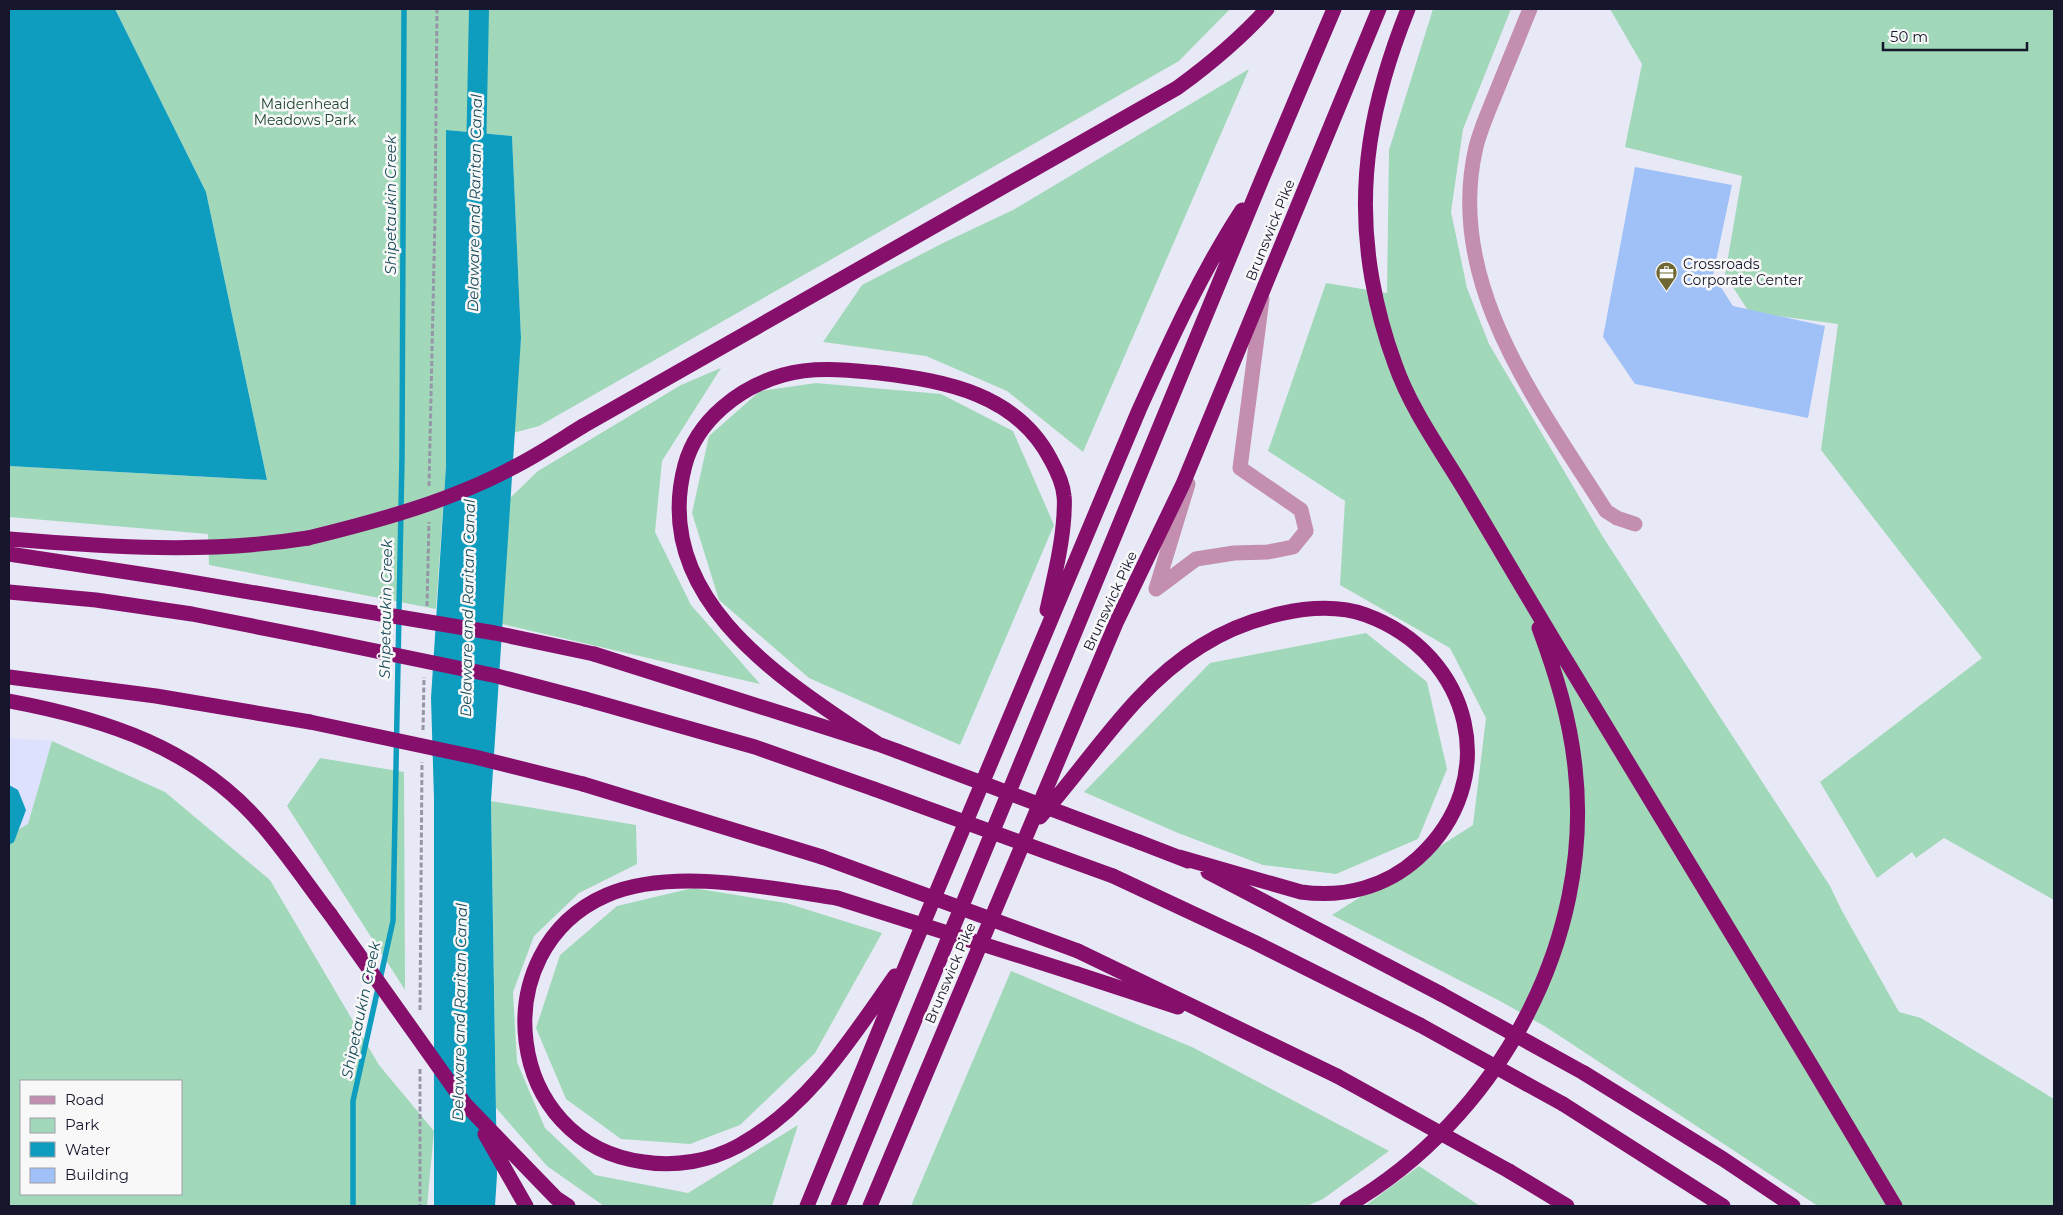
<svg xmlns="http://www.w3.org/2000/svg" width="2063" height="1215" font-family="Montserrat,sans-serif">
<style>
.built{fill:#dee1fd}
.green{fill:#a1d8b9;fill-rule:evenodd}
.water{fill:#0e9dbe}
.lines{fill:none;stroke-linecap:round;stroke-linejoin:round}
.stream{stroke:#0e9dbe;stroke-width:5.5}
.canal{stroke:#0e9dbe;stroke-width:20}
.building{fill:#a0c1f8}
.path{stroke:#9596a7;stroke-width:3;stroke-dasharray:5 2.5;stroke-linecap:butt}
.minor{stroke:#c38eb0;stroke-width:15}
.highway{stroke:#870f6c;stroke-width:15}
.highway-bridge{stroke:#870f6c;stroke-width:15}
.labels{text-anchor:middle;stroke-width:5;stroke-linejoin:round;paint-order:stroke}
.park-label{font-size:14px;fill:#1e4733;stroke:#f8f8f8}
.street-label{font-size:14px;fill:#16172d;stroke:#f8f8f8}
.poi-label{font-size:14px;fill:#16172d;stroke:#f8f8f8;text-anchor:start}
.water-label{font-size:15px;font-style:italic;fill:#194c5a;stroke:#f8f8f8}
</style>
<rect width="100%" height="100%" fill="#e8e9f6"/>
<path class="built" d="M9,738L52,741L28,825L9,835Z"/>
<path class="green" d="M115,9H1230L1179,61L539,426L513,433L521,338L512,136L446,130V466L436,609L209,565L208,534L9,517V466L267,480L206,192Z
M1433,9H1511L1463,129L1451,212L1467,288L1489,344L1603,537L1830,886L1842,911L1899,1012L1921,1018L2054,1099V1206H1818L1546,1027L1500,1001L1332,915L1473,825L1486,718L1450,648L1340,585L1345,501L1268,451L1326,283L1387,293L1389,150Z
M1610,9H2054V900L1944,838L1916,858L1912,852L1877,878L1820,782L1982,658L1821,450L1838,324L1749,312L1725,275L1742,176L1625,147L1642,64Z
M1249,69L1083,452L1007,391L926,356L823,342L862,285L943,243L1013,210Z
M721,368L662,461L655,532L691,605L760,684L502,624L510,498L538,471L681,385Z
M816,383L941,394L1013,431L1054,525L960,745L809,678L719,600L692,513L709,436L760,391Z
M1366,633L1427,682L1447,769L1418,839L1336,874L1263,865L1178,833L1084,792L1210,663Z
M52,741L165,792L270,880L379,1065L434,1131L427,1206H9V835L28,824ZM21,1081H181V1194H21Z
M320,758L404,772L405,990L287,806Z
M491,801L636,825L637,864L579,893L534,936L513,992L517,1062L545,1128L595,1175L688,1193L798,1125L772,1206H604L547,1166L496,1108Z
M693,888L786,903L882,933L815,1053L740,1125L690,1144L621,1139L566,1099L536,1028L560,955L617,906Z
M1011,971L1194,1048L1389,1151L1323,1199L1307,1206H911Z
M1419,1166L1480,1206H1365Z"/>
<path class="water" d="M9,9H115L206,192L267,480L9,466Z
M446,130L512,136L521,338L491,801L497,1175L495,1206H434V799L431,698L446,466Z
M9,785L18,790L26,810L14,842L9,845Z"/>
<g class="lines">
<path class="stream" d="M353,1206V1101L393,921L402,457L404,9"/>
<path class="canal" d="M476,159L479,9"/>
</g>
<path class="building" d="M1635,167L1732,185L1713,275L1733,306L1825,326L1808,418L1635,384L1603,337Z"/>
<g class="lines">
<path class="path" d="M429,486L435,217L437,9
M427,606L429,522
M423,730L424,677
M420,1010L422,762
M420,1069V1206"/>
<path class="minor" d="M1530,9C1519,36 1508,63 1497,90C1490,108 1481,127 1476,147C1444,283 1538,403 1606,511L1617,518L1635,524
M1188,484L1156,589L1196,559L1234,553L1268,552L1293,547L1306,531L1301,510L1240,468L1262,299"/>
<path class="highway" d="M1408,9C1372,99 1355,183 1372,279C1377,307 1385,337 1395,364C1411,410 1442,452 1467,494C1500,550 1533,606 1567,662C1678,843 1787,1024 1895,1206
M583,426L1177,88C1210,64 1240,39 1267,9
M9,539C109,547 209,554 308,538
M9,554L173,579L315,603
M9,592L96,600L192,614L313,638
M594,654L878,744L897,751
M9,677L156,696L310,722
M585,699L755,747L874,789
M9,701C106,719 197,748 263,826C287,854 308,885 330,914
M878,744C784,681 649,599 685,465C697,420 740,387 783,375C814,366 848,370 879,373C946,381 1017,394 1051,460C1057,471 1063,483 1064,496C1065,502 1064,509 1064,515C1062,547 1054,578 1047,610
M583,784L822,857
M1040,817C1092,759 1133,688 1201,646C1243,619 1316,597 1366,615C1472,654 1504,780 1418,858C1386,887 1344,898 1301,892L1179,857
M1139,842L1188,861
M1208,872L1441,994
M1113,876L1254,942L1420,1025
M837,898C770,888 672,867 607,895C482,949 504,1144 644,1162C676,1167 710,1161 738,1146C808,1108 850,1040 895,976
M1078,951L1337,1076
M1077,974L1178,1007
M1584,1073L1723,1159L1793,1206
M465,1104L556,1198L568,1206
M1563,1104L1723,1206
M485,1134L526,1206
M1509,1171L1567,1206
M807,1206L910,955L1139,410C1170,341 1201,273 1242,210
M838,1206L1262,179L1334,9
M870,1206L1116,623L1183,484L1379,9
M1347,1206C1497,1119 1595,941 1575,767C1570,719 1556,674 1539,628"/>
<path class="highway-bridge" d="M308,538C378,521 451,501 514,467C538,455 560,440 583,426
M315,603L495,633L594,654
M313,638L497,676L585,699
M310,722L475,757L583,784
M897,751L1139,842
M874,789L1113,876
M822,857L1078,951
M837,898L1077,974
M330,914L465,1104
M1441,994L1584,1073
M1420,1025L1563,1104
M1337,1076L1509,1171"/>
</g>
<defs>
<symbol id="office-pin" viewBox="-11 -11 22 30"><path d="M0 17L-7.5 6A9.5 9.5 0 1 1 7.5 6Z" fill="#6f6733" stroke="#f8f8f8"/><path d="M-6-3h4V-5.5h4V-3h4V5H-6ZM-1-4.5V-3h2v-1.5ZM-6 0V1H6V0Z" fill="#fff"/></symbol>
</defs>
<g fill-rule="evenodd">
<use href="#office-pin" x="1654" y="260" width="25" height="34"/>
</g>
<g class="labels">
<g class="park-label">
<text x="305" y="109">Maidenhead<tspan x="305" dy="16">Meadows Park</tspan></text>
</g>
<g class="street-label">
<text transform="translate(1270 230) rotate(-68)" y="5">Brunswick Pike</text>
<text transform="translate(1110 601) rotate(-65)" y="5">Brunswick Pike</text>
<text transform="translate(950 973) rotate(-67)" y="5">Brunswick Pike</text>
</g>
<g class="poi-label">
<text x="1683" y="269">Crossroads<tspan x="1683" dy="16">Corporate Center</tspan></text>
</g>
<g class="water-label">
<text transform="translate(475 203) rotate(-89)" y="5">Delaware and Raritan Canal</text>
<text transform="translate(391 205) rotate(-90)" y="5">Shipetaukin Creek</text>
<text transform="translate(468 608) rotate(-89)" y="5">Delaware and Raritan Canal</text>
<text transform="translate(386 609) rotate(-89)" y="5">Shipetaukin Creek</text>
<text transform="translate(361 1010) rotate(-78)" y="5">Shipetaukin Creek</text>
<text transform="translate(460 1012) rotate(-89)" y="5">Delaware and Raritan Canal</text>
</g>
</g>
<rect width="2063" height="1215" fill="none" stroke="#16172d" stroke-width="20"/>
<rect x="20" y="1080" width="162" height="115" fill="#f8f8f8" stroke="#9e9ea7"/>
<rect x="30" y="1096" width="25" height="8" fill="#c38eb0" stroke="#9e9ea7"/>
<text x="65" y="1105" font-size="15" fill="#16172d">Road</text>
<rect x="30" y="1118" width="25" height="15" fill="#a1d8b9" stroke="#9e9ea7"/>
<text x="65" y="1130" font-size="15" fill="#16172d">Park</text>
<rect x="30" y="1142" width="25" height="15" fill="#0e9dbe" stroke="#9e9ea7"/>
<text x="65" y="1155" font-size="15" fill="#16172d">Water</text>
<rect x="30" y="1168" width="25" height="15" fill="#a0c1f8" stroke="#9e9ea7"/>
<text x="65" y="1180" font-size="15" fill="#16172d">Building</text>
<path d="M1883 42v8h144v-8" fill="none" stroke="#16172d" stroke-width="2.5"/>
<text x="1890" y="42" font-size="15" fill="#16172d" stroke="#f8f8f8" stroke-width="4" paint-order="stroke">50 m</text>
</svg>
